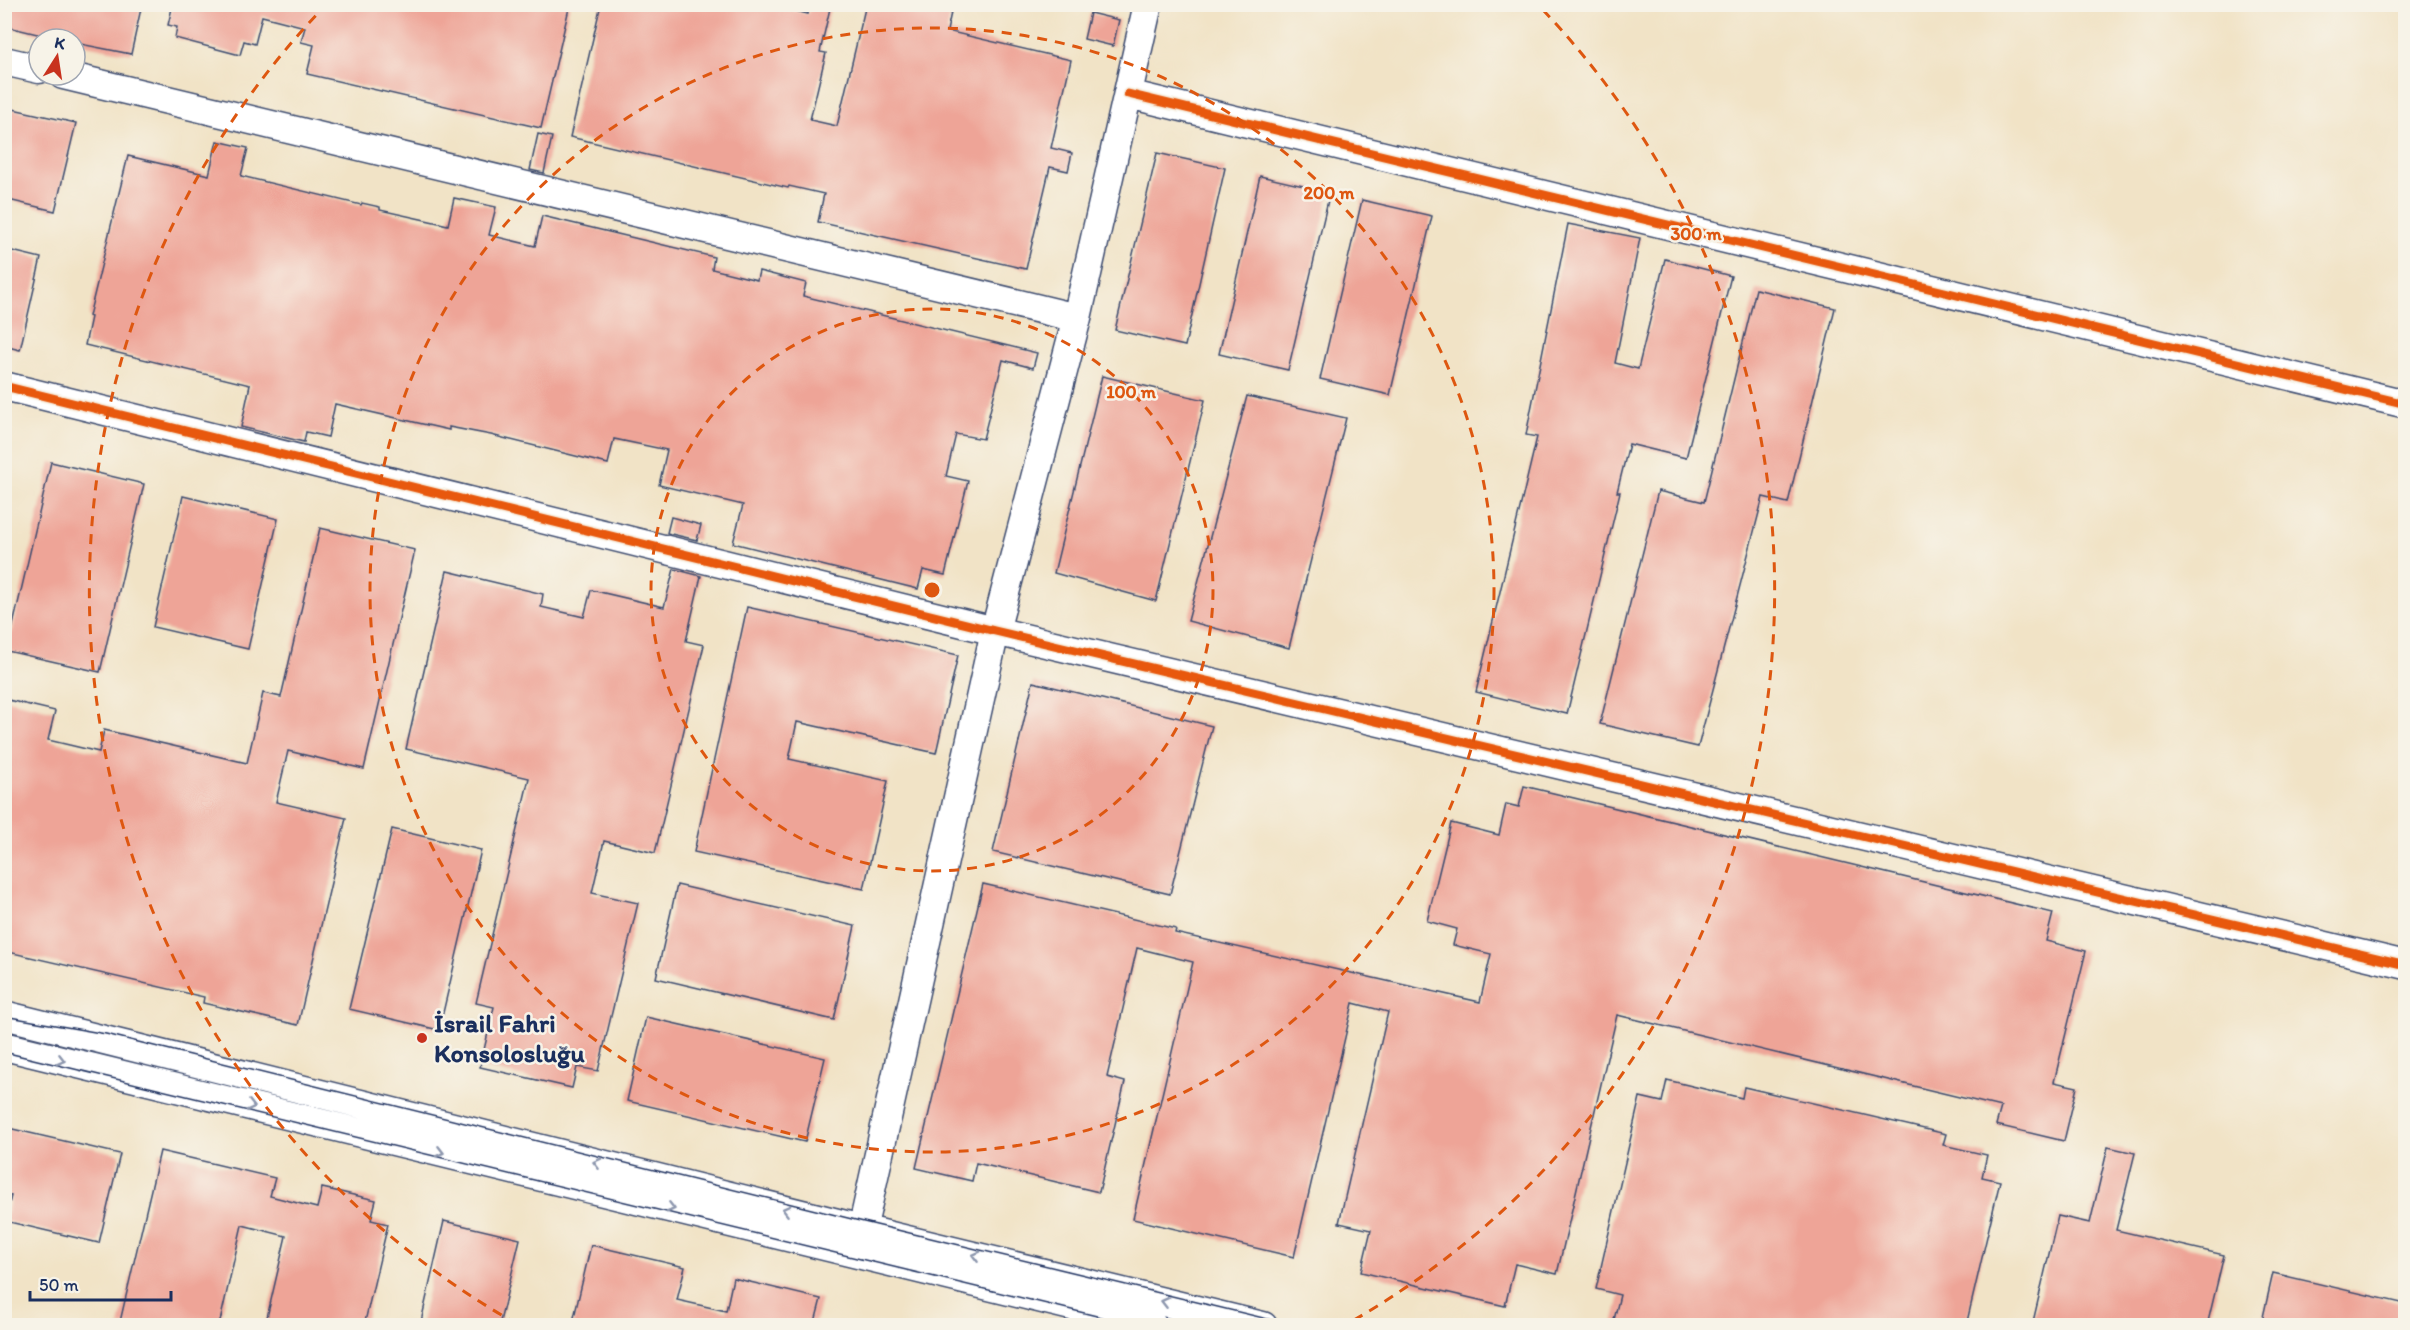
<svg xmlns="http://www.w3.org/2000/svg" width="2410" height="1330" font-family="Itim,sans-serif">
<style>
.building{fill:#eea497}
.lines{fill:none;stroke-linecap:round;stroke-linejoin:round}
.minor-casing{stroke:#3b4a6e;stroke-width:31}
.minor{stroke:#fff;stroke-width:28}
.tram{stroke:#1b2f5e;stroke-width:1.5}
.cycleway-casing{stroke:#f7f3e8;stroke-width:13}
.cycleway{stroke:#e8590c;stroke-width:9}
.oneway{stroke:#8d97ae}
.ring{fill:none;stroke:#de5710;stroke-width:3;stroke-dasharray:10 8}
.poi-dot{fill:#c8321e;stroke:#f7f3e8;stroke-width:2}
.labels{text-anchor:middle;stroke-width:5;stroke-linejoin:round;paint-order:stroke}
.poi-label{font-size:26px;font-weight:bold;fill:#1b2f5e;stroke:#f7f3e8;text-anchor:start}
.centre{fill:#de5710;stroke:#f7f3e8;stroke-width:3}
.ring-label{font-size:18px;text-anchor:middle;font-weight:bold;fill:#de5710;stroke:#f7f3e8;stroke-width:5;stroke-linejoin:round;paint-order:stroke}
</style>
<rect width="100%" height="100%" fill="#f7f3e8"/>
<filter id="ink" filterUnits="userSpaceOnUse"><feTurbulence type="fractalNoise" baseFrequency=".0167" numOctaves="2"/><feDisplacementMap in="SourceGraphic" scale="12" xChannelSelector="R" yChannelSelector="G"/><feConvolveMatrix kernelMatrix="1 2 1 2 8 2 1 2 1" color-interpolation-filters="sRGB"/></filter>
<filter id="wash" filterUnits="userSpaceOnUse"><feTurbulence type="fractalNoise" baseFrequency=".008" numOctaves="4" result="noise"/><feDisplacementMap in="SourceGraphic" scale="24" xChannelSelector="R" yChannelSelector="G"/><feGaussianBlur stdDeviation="1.35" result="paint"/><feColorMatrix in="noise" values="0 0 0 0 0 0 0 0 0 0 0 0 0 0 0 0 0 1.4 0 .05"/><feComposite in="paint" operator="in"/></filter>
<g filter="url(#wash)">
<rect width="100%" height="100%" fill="#f1e3c6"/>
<g id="blocks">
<path class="building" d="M4,4H142L131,54L75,43V39H58L4,26Z
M173,4H570L541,128L307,74L314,45L301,42L305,27L262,16L255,44L244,41L240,55L175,38L177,27L168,25Z
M601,4H768L808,14L810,4H831L820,52L826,53L810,120L837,126L866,4H939L952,8L947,31L1071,60L1051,148L1072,153L1068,171L1050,167L1026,269L818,222L824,194L789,186L788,188L570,137Z
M1090,13L1119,20L1113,46L1084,39Z
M4,107L76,123L55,211L4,199Z
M538,134L552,137L544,173L530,170Z
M217,141L248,148L241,176L361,205L362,203L380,207V210L448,225L454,198L496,207L489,235L535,246L542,216L714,257L712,269L757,280L759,271L806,283L803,296L1037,353L1033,368L1003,360L983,439L956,434L946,476L968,481L945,575L923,570L918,589L733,543L743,505L659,485L667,450L614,439L608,464L491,435L449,427V430L335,404L328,437L306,432L304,442L241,427L250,385L85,345L91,317L89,316L128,156L209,175Z
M1157,153L1225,168L1185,346L1115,330Z
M1260,176L1330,192L1288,370L1219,354Z
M1362,200L1432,216L1390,395L1320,379Z
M1568,224L1640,238L1615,363L1638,369L1665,259L1731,276L1686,458L1629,444L1617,492H1620L1567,714L1476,692L1537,437L1526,435Z
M4,249L41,258L20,350L4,346Z
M1756,289L1835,308L1788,503L1763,497L1698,747L1600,724L1658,491L1704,502Z
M1102,376L1205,400L1156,601L1054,573Z
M1247,396L1346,418L1289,648L1188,621Z
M51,462L144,484L100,672L7,651Z
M183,496L278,519L248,649L153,627Z
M671,517L701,525L697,540L667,533Z
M320,528L415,550L364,769L288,751L276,802L346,818L298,1025L203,1003L204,997L4,951V699L55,711L48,740L99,752L104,730L247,763L263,693L281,697Z
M674,569L701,576L686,641L704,645L655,853L604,841L592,893L638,903L598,1071L577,1067L572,1088L480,1067L494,1007L476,1003L529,778L406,749L447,571L543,594L541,607L584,617L591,590L664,607Z
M747,607L958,655L936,753L797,722L789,759L888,781L864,889L694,852Z
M1033,682L1212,726L1170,894L993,852Z
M1524,786L2053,913L2046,941L2086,951L2054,1082L2077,1087L2064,1141L1996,1125L2001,1107L1617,1015L1557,1274L1515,1264L1505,1306L1361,1272L1371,1230L1339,1223L1388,1012L1353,1003L1294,1257L1133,1219L1193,962L1137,948L1107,1077L1125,1082L1099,1192L976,1163L972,1181L916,1168L983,884L1176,929L1175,933L1480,1002L1491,954L1453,945L1457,929L1427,921L1451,823L1499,835L1506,804L1519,807Z
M392,829L481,850L439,1030L349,1009Z
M677,885L855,926L834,1020L656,978Z
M646,1017L825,1058L805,1142L627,1101Z
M1667,1080L1742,1098L1744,1087L1946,1134L1943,1145L1987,1155L1982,1177L2000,1181L1966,1326H1621L1613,1324L1620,1295L1596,1289L1640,1097L1662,1102Z
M4,1127L120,1154L99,1243L5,1221L11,1196L4,1195Z
M2108,1147L2135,1153L2116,1230L2224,1255L2207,1326H2032L2058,1216L2090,1223Z
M160,1151L275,1178L270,1196L317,1208L322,1188L376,1200L371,1220L388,1224L364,1326H265L286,1236L242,1225L219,1326H119Z
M444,1221L520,1239L499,1326H420Z
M591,1245L685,1267L677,1300L726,1311L733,1278L821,1299L814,1326H572Z
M2273,1273L2406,1304V1326H2261Z"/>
</g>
</g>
<g filter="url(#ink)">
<use href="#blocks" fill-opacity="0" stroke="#3b4a6e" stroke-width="1.5"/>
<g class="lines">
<defs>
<path id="minor" d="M4,61L39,69
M63,75L1077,318
M1128,94L2406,404
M4,386L995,631L2406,965
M4,1015L862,1229L1263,1326
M4,1046L1153,1326
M857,1253L995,631L1077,318L1148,4"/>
</defs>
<use href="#minor" class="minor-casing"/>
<use href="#minor" class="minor"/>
<path class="tram" d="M4,1016L106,1034L864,1222L1297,1326
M4,1052L1138,1326"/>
<defs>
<path id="cycleway" d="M1128,94L2406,404
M4,386L995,631L2406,965"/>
</defs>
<use href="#cycleway" class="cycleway-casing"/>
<use href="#cycleway" class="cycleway"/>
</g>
<defs><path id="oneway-chevron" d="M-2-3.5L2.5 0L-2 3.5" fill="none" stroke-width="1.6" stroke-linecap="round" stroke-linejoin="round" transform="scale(1.5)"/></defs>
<g class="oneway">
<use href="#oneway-chevron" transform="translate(61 1060) rotate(14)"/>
<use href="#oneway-chevron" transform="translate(251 1106) rotate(14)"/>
<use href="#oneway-chevron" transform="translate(440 1152) rotate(14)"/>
<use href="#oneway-chevron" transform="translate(597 1163) rotate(-166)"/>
<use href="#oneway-chevron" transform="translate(671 1208) rotate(14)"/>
<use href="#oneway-chevron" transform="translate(786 1210) rotate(-166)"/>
<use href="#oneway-chevron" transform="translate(976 1256) rotate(-166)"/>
<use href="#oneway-chevron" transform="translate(1165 1302) rotate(-166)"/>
</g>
</g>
<g class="ring">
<circle cx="932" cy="590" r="281"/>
<circle cx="932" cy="590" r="562"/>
<path d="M517 1324A843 843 0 0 1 321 10M1543 10A843 843 0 0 1 1347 1324"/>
</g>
<circle class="poi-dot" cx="422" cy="1038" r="6"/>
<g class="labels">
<g class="poi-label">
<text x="434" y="1032">İsrail Fahri<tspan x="434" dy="30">Konsolosluğu</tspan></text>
</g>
</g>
<circle cx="932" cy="590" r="9" class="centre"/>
<g class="ring-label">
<text x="1329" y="199">200 m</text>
<text x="1696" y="240">300 m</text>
<text x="1131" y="398">100 m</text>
</g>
<rect width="2410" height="1330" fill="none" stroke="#f7f3e8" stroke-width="24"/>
<g transform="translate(57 57) rotate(12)"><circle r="28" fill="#f7f3e8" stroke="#9fa5b1" stroke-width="1.5"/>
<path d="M0-4.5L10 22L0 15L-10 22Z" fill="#c8321e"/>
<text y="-9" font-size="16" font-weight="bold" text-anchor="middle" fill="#1b2f5e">K</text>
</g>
<path d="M30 1291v9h141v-9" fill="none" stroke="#1b2f5e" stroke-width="3"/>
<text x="39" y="1291" font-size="18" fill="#1b2f5e" stroke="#f7f3e8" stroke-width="4.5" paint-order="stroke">50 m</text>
</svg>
